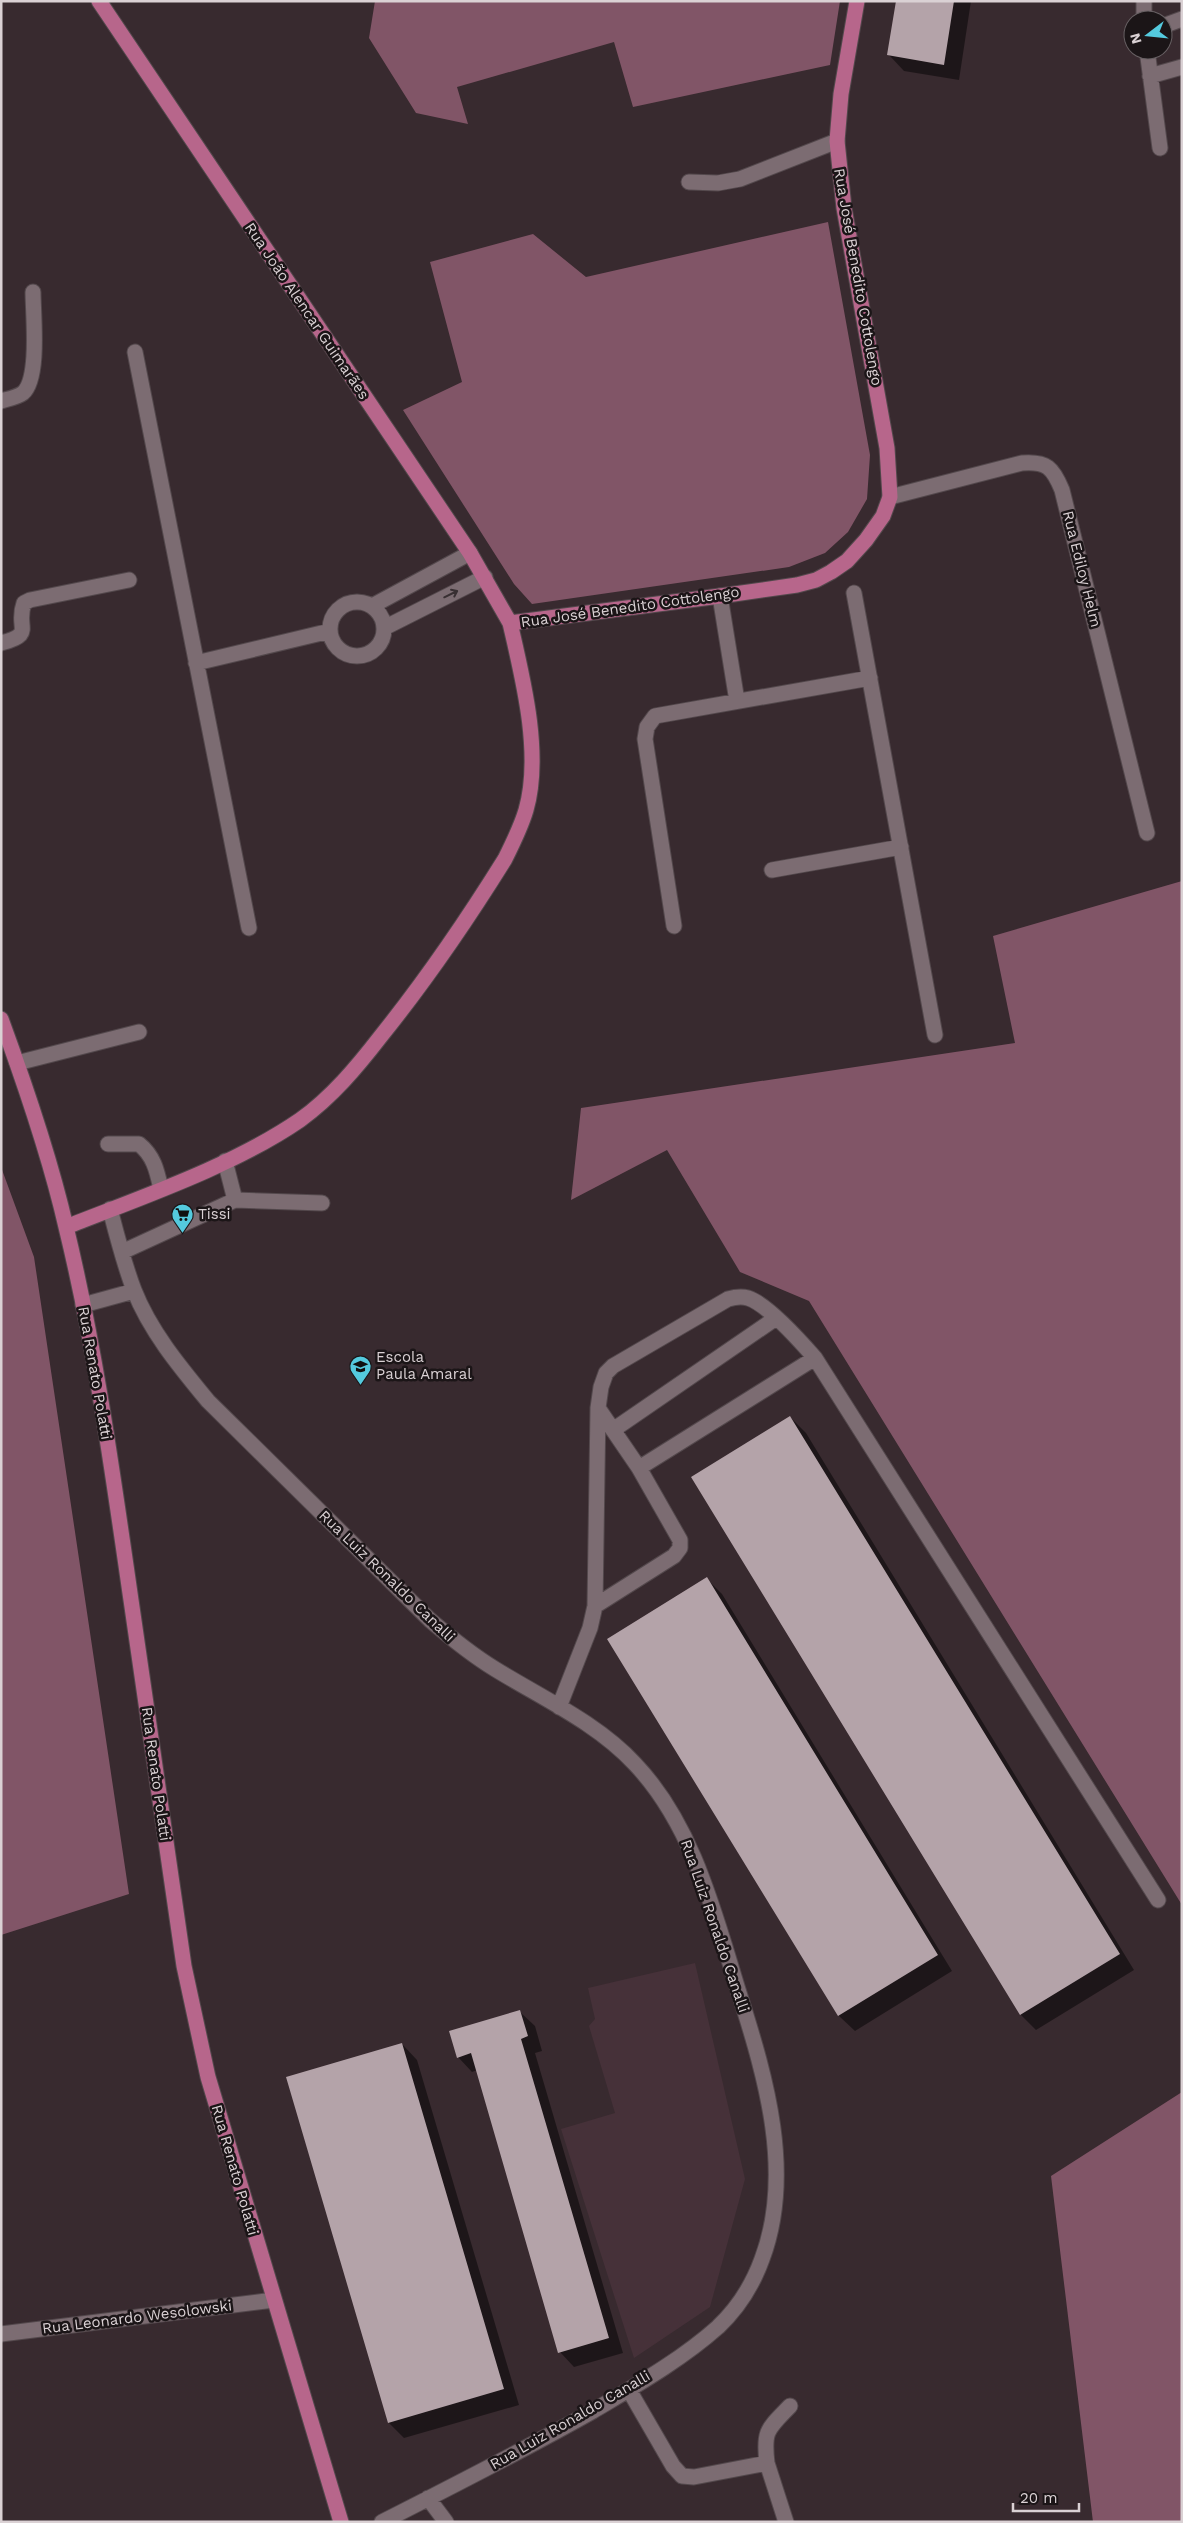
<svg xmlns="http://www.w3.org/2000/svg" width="1183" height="2523" font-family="'Work Sans',sans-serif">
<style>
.built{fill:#463139}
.forest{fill:#815567}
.shadow{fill:#0007}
.building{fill:#b4a3a9}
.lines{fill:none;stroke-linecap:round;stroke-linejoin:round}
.minor-casing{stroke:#53484c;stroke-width:17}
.major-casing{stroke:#53484c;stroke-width:17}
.minor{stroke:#7c6c72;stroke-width:15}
.major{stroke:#b7668b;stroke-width:15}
.oneway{stroke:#382f32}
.labels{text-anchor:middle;stroke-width:5;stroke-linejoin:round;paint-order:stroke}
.street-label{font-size:15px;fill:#dad1d4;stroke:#1b1517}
.poi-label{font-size:15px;fill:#dad1d4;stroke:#1b1517;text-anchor:start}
</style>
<rect width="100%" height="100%" fill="#382a2f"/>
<path class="built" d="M695,1963L745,2179L710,2307L634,2358L561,2129L615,2113L589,2026L595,2019L588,1988Z"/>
<path class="forest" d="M375,1H840L830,65L633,107L614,42L457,87L468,124L416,113L369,38Z
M828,222L870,455L867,499L848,532L825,553L789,567L532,604L514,584L403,410L462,382L430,262L533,234L586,277Z
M1182,881V1905L809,1301L740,1272L667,1150L571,1200L581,1108L1015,1043L993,936Z
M1,1167L34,1257L129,1894L1,1935Z
M1182,2092V2522H1093L1051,2176Z"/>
<path class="shadow" d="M898,1H971L959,80L904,71L889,55Z
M790,1417L806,1433L1134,1970L1036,2030L1021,2015L693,1477Z
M707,1579L722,1594L952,1971L855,2031L839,2016L609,1639Z
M520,2012L535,2026L542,2051L535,2053L623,2353L574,2367L560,2352L477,2070L472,2072L458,2057Z
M402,2044L417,2060L519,2405L404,2438L389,2423Z"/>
<path class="building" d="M896,1H954L944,65L887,55Z
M790,1416L1120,1954L1020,2015L691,1477Z
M707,1577L938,1955L838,2016L607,1639Z
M520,2010L528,2036L521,2039L609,2338L558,2353L471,2053L457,2058L449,2031Z
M402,2043L504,2389L388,2423L286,2077Z"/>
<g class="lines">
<defs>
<path id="minor" d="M1144,1V20
M1163,26L1182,19
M1147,50L1160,148
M1150,76L1182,67
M689,182L718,183L740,179L837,141
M135,352L249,928
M1,401C8,399 18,397 23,393C40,378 33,314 33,292
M890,497L1022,463C1047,461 1053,468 1062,490L1147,833
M854,593L935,1035
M720,596L737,701
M330 629a27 27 0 1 1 54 0a27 27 0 1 1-54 0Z
M372,606L470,553
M384,628L485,577
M1,643C36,634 15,628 24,603L30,600L129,580
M196,663L330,631
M772,870L901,847
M674,926L645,739L647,727L655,716L870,678
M17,1063L139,1032
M108,1144H139C154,1156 157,1171 161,1189
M225,1161L235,1200
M110,1209C117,1236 124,1264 134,1290C150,1331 180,1367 208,1401L430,1620C451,1638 472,1655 495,1669C542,1698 597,1723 635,1764C694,1826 715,1916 740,1996C766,2078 794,2174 762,2259C753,2284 737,2309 718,2327C681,2360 635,2386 593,2411C524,2450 453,2486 382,2522
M122,1252L235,1200L322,1203
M83,1305L134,1291
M613,1430L776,1318
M639,1468L815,1358
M595,1606L674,1556L680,1548V1540L639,1468L598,1408
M559,1707L590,1628L595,1606L598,1408L601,1387L606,1373L613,1366L728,1299C735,1297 741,1296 748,1298C767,1304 801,1342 815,1358L1158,1900
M1,2334L274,2300
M629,2390L673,2466L682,2476L694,2477L767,2463L786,2522
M767,2463C763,2430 768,2429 790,2406
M428,2498L446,2522"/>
<path id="major" d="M99,1L470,553L510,623
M1,1019C26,1087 50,1157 66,1227C96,1350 113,1476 131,1600C149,1722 166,1844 184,1966L208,2077L341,2522
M66,1227C142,1197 233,1166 300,1120C332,1097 357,1067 381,1036C426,980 467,920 505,859C513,843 521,827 526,810C542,754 523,679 510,623L720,596L797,585L816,580L831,572L847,561L866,540L883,516L890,497L887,448L844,208L837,141L841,94L857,1"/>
</defs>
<use href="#minor" class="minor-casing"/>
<use href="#major" class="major-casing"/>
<use href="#minor" class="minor"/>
<use href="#major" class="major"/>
</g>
<defs><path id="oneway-shaft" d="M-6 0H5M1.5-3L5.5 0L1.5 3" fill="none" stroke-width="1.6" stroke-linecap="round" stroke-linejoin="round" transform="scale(1.25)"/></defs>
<use class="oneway" href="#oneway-shaft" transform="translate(451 594) rotate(-26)"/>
<defs>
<symbol id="supermarket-pin" viewBox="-11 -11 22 30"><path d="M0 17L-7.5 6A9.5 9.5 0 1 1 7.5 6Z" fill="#54cade" stroke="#1b1517"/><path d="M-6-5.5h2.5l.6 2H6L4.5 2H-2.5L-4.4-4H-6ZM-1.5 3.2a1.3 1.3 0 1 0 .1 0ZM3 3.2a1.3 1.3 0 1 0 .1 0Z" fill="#111"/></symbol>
<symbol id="school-pin" viewBox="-11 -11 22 30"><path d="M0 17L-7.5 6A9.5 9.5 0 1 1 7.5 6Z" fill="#54cade" stroke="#1b1517"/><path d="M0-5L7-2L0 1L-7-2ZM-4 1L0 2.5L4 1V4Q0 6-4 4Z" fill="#111"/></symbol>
</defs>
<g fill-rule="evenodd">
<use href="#supermarket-pin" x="170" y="1202" width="25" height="34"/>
<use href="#school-pin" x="348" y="1354" width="25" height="34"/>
</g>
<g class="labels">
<g class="street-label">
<text transform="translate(858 277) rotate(80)" y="5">Rua José Benedito Cottolengo</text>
<text transform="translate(307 311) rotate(56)" y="5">Rua João Alencar Guimarães</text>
<text transform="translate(1082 569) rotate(76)" y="5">Rua Ediloy Helm</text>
<text transform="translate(630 607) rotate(-8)" y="5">Rua José Benedito Cottolengo</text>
<text transform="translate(95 1373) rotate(80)" y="5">Rua Renato Polatti</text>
<text transform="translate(387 1576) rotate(44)" y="5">Rua Luiz Ronaldo Canalli</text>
<text transform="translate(156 1774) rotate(82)" y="5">Rua Renato Polatti</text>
<text transform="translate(715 1926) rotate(71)" y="5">Rua Luiz Ronaldo Canalli</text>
<text transform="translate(235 2170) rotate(74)" y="5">Rua Renato Polatti</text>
<text transform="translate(137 2317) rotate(-7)" y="5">Rua Leonardo Wesolowski</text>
<text transform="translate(570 2420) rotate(-30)" y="5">Rua Luiz Ronaldo Canalli</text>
</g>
<g class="poi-label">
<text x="198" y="1219">Tissi</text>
<text x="376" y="1362">Escola<tspan x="376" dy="17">Paula Amaral</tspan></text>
</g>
</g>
<rect width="1183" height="2523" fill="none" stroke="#dad1d4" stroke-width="5"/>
<g transform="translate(1148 35) rotate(254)"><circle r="24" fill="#1b1517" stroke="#676063"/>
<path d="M0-4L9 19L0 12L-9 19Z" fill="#54cade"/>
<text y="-8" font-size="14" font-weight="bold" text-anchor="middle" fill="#dad1d4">N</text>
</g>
<path d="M1013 2503v8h66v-8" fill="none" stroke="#dad1d4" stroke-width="2.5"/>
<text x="1020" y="2503" font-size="15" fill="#dad1d4" stroke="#1b1517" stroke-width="4" paint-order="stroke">20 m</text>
</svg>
